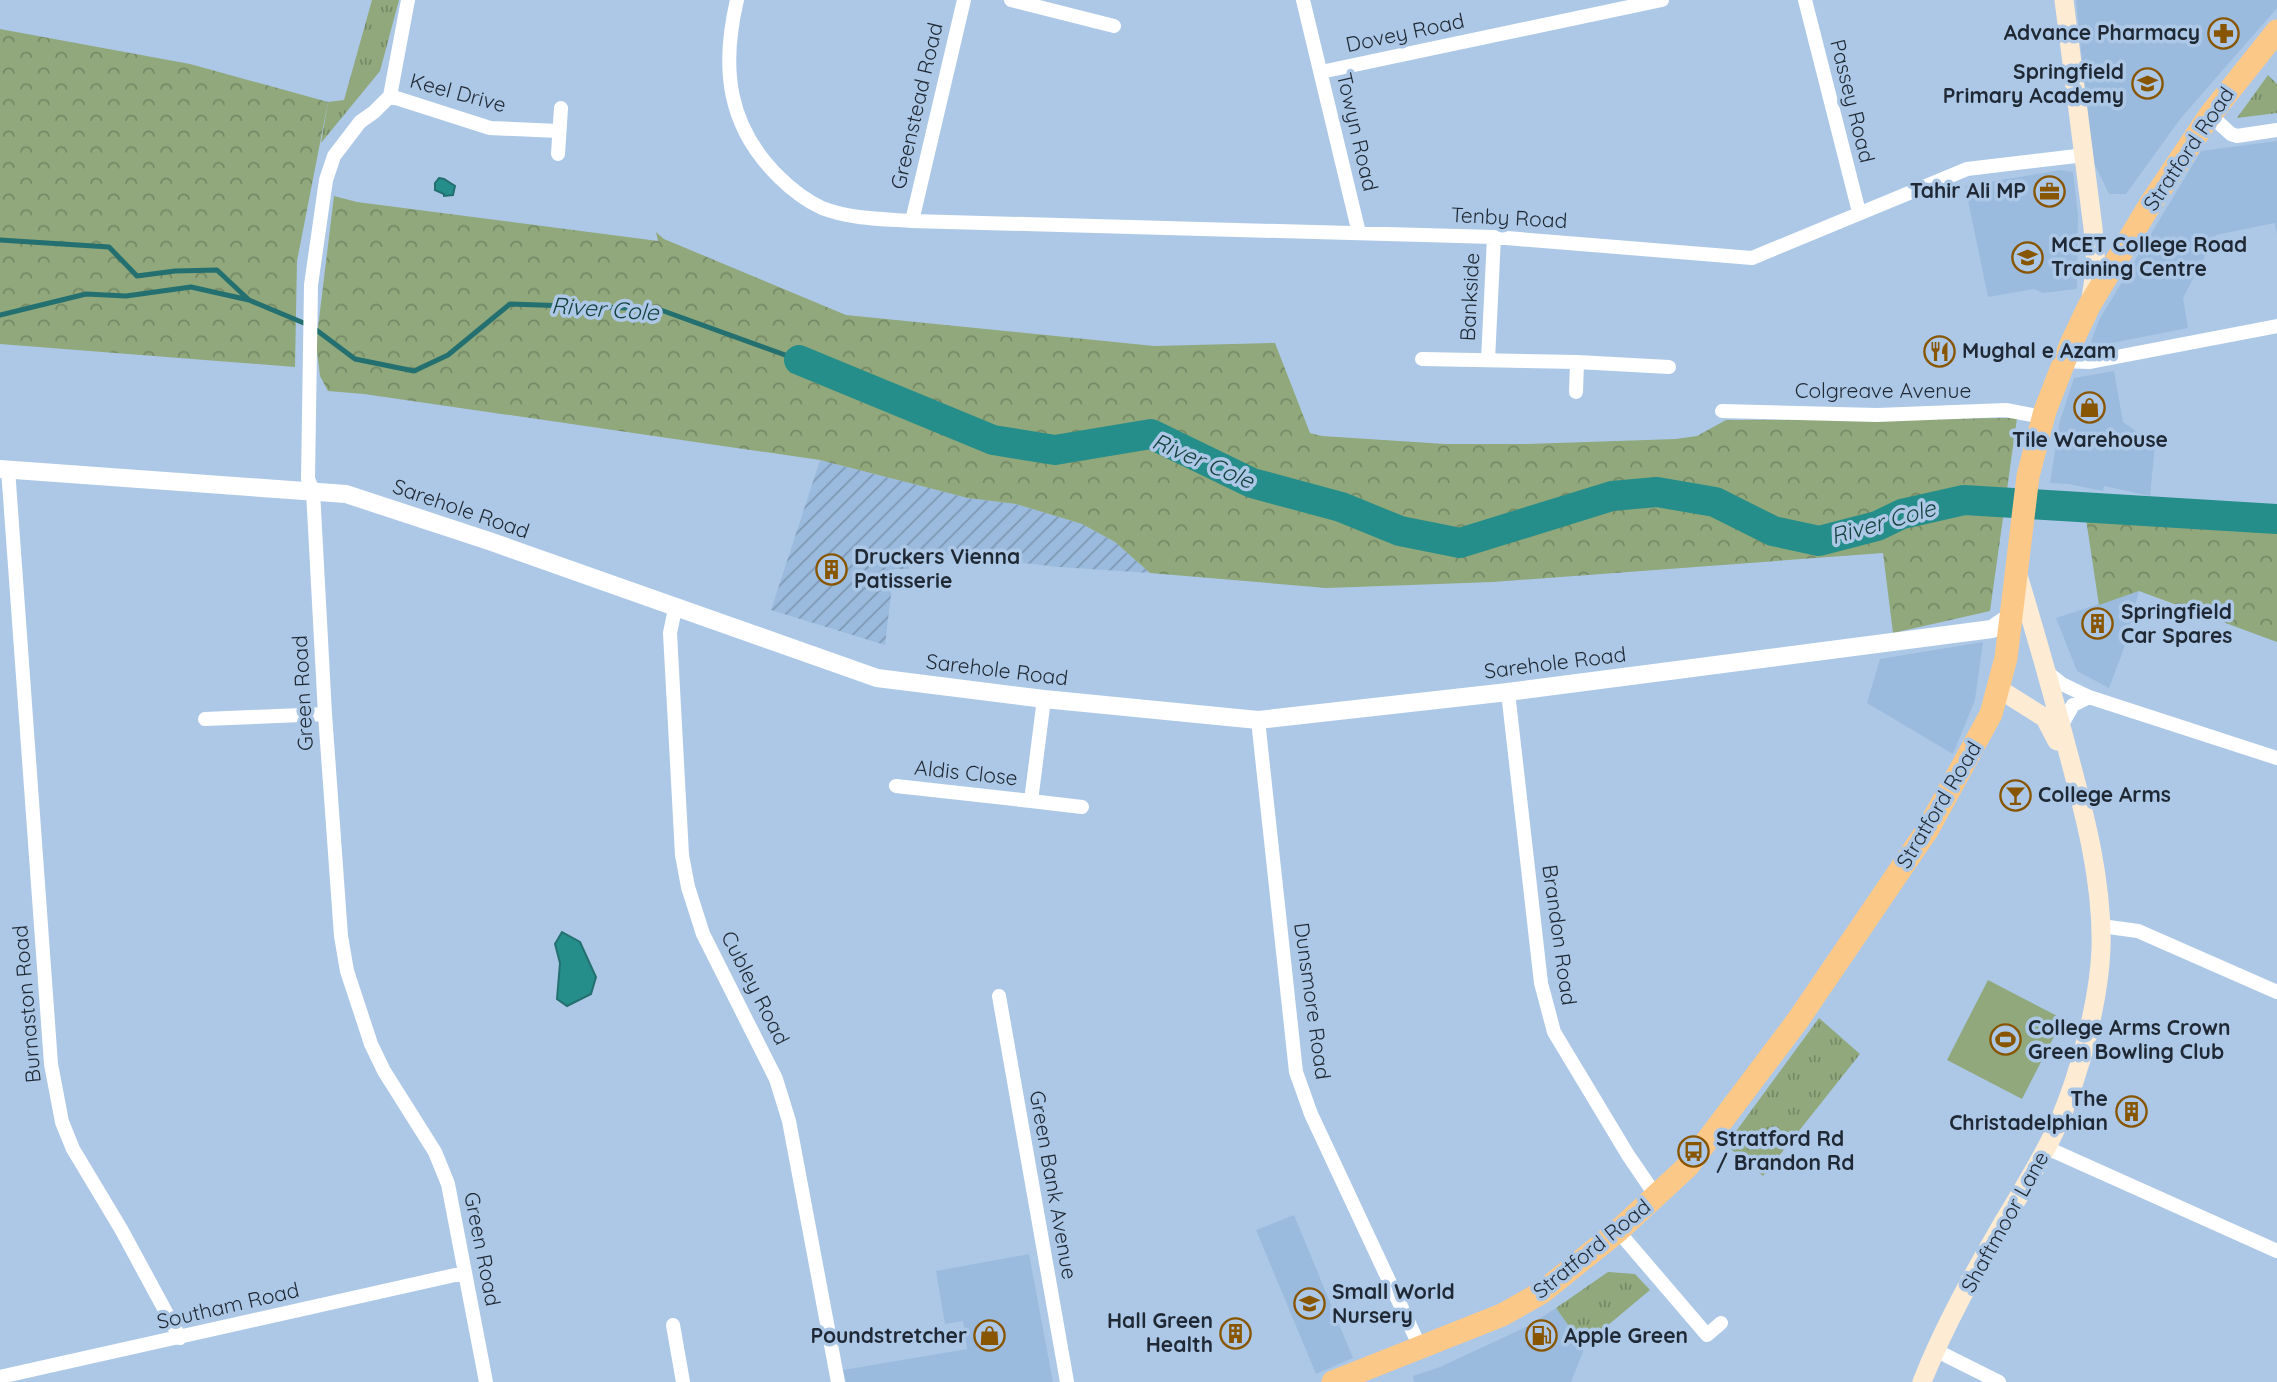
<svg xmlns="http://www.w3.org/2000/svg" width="2277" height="1382" font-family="Quicksand,sans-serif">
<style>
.built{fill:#9bbbde}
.industrial{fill:url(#industrial-furrows)}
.grass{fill:url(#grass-tufts)}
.park{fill:url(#park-crowns)}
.pitch{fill:#90a87b}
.water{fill:#268e8a;stroke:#247070;stroke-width:2}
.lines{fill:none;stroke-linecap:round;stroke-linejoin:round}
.stream{stroke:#247070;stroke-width:5}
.river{stroke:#268e8a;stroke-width:30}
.minor{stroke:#fff;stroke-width:14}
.tertiary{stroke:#fff;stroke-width:18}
.secondary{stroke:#feebd3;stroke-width:19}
.trunk{stroke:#fcc888;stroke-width:23}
.labels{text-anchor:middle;stroke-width:7;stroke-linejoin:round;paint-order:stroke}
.street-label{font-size:21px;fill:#1f2935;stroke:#adc8e6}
.poi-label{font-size:21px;font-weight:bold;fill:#1f2935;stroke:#adc8e6;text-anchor:start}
.water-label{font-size:23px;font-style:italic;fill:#164240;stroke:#adc8e6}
</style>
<defs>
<pattern id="industrial-furrows" width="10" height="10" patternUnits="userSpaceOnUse" patternTransform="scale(1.75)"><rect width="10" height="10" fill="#9bbbde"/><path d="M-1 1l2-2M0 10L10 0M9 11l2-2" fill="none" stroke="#7e98b5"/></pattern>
<pattern id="grass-tufts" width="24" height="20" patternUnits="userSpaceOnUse" patternTransform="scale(1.75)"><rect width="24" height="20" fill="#90a87b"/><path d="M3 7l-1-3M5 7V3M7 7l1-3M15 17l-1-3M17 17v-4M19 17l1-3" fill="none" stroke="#758966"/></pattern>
<pattern id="park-crowns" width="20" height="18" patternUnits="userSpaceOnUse" patternTransform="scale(1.75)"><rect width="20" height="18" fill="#90a87b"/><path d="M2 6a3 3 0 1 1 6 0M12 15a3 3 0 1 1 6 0" fill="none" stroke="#758966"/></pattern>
</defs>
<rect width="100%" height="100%" fill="#adc8e6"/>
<path class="built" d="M2076,0H2277V8L2181,118L2126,194H2109L2092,159Z
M2277,141V234L2275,223L2216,235L2183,298L2188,328L2097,346L2091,342L2099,320L2201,151Z
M2061,170L2073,172L2078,215L2077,289L2043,293L2034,289L1988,297L1965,186Z
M2114,371L2123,422L2136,431L2139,443L2155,446L2150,496L2104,486L2103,491L2068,484L2050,483L2059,424L2074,378Z
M2139,591L2123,651L2109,688L2077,671L2056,618Z
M1983,642L1975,700L1953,754L1867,703L1880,659Z
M1294,1215L1353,1358L1316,1374L1256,1230Z
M1029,1254L1053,1382H846L843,1370L967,1349L963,1321L945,1324L936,1271Z
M1556,1308L1583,1346V1352L1571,1382H1414L1413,1376L1440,1367L1528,1326Z"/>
<path class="industrial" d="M820,460L968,498L1016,504L1082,524L1115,542L1150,573L1059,567L911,551L909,569H894L885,645L771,610Z"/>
<path class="grass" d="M372,0H399L380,71L321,143L328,102L344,100Z
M2268,75L2277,84V113L2237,118Z
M1819,1018L1860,1054L1763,1176L1726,1145Z
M1608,1272L1635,1274L1650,1290L1583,1346L1556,1308Z"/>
<path class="park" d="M0,29L190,64L328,102L297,261L295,367L0,344Z
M334,196L357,202L658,241L656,232L664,239L846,315L1154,346L1275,343L1310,433L1322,436L1445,444H1527L1676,439L1697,436L1726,420L2017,418L1990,611L1893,633L1883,553L1493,582L1327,588L1150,573L1115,542L1082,524L1016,504L968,498L820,460L364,394L328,391L320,376L316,344Z
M2084,506L2277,519V642L2139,591L2099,605Z"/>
<path class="pitch" d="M1988,980L2063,1019L2022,1099L1947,1060Z"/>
<path class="water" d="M439,178L444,179L455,186L453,195L444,196V194L435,190V183Z
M562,932L580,942L596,977L591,994L567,1006L557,999L560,963L555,944Z"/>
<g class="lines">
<path class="stream" d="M0,240L109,247L137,276L175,271L217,270L249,300
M0,315L86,294L126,296L191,287L249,300L311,326L355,359L414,371L448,355L510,304L658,309L799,360"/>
<path class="river" d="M799,360L993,440L1055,450L1151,434L1252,483L1341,507L1400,531L1460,543L1612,496L1657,492L1715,502L1773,531L1819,541L1877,526L1902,514L1964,500L2277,519"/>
<path class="minor" d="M408,0L390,96L374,112L360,122L334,156L326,180L311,285L308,479L313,491L325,714L341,936L347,971L371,1044L384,1071L435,1152L448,1184L486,1382
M737,0C721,68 727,126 779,177C791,189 807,201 822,208C850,219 883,219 912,221L1494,237L1752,258L1967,169L2085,155
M1011,0L1114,26
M1303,0L1359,233
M1805,0L1859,212
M1321,72L1662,0
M390,96L490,128L559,131
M2210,115L2231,134L2237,136L2277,130
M558,154L561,108
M912,221L964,0
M1422,359L1577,362L1669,367
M1488,360L1494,237
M2063,361L2090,362L2277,326
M1576,392L1577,362
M1722,411L1877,415L2006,410L2043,417
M8,469L51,1064L62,1122L73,1149L121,1229L180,1338
M675,609L670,633L682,855L688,887L703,934L776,1079L789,1121L838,1382
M2048,673L2062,684L2089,697L2277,758
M1508,692L1541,983L1554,1032L1628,1155L1656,1196
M205,719L325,714
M1258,720L1296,1072L1311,1114L1420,1347
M2061,726L2073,705L2089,697
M896,786L1031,801L1044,699
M1031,801L1082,807
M2101,926L2138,931L2277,992
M999,996L1067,1382
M2047,1148L2277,1251
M1618,1231L1707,1335L1721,1323
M673,1325L683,1382
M1935,1350L1999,1382
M0,1377L464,1273"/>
<path class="tertiary" d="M0,469L346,494L489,541L877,678L1044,699L1258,720L1508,692L1992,629L2011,616"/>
<path class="secondary" d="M2064,0L2093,228L2096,266L2091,298
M1999,689L2045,718L2057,741
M1922,1382C1944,1326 1974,1273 2004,1221C2023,1189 2043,1158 2058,1124C2079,1076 2099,1002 2101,949C2103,879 2083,808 2065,741C2050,684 2034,628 2017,572"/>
<path class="trunk" d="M1333,1382L1502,1315L1541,1293L1618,1231L1688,1166L1798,1020L1928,829L1991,714L2006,658L2028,476L2045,411L2071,344L2089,306L2151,203L2210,115L2277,31"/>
</g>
<defs>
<symbol id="pharmacy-ring" viewBox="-11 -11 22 22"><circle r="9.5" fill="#adc8e6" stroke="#885600" stroke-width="1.5"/><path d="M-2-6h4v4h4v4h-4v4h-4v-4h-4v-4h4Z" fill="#885600"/></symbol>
<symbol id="school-ring" viewBox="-11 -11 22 22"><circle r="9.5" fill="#adc8e6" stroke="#885600" stroke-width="1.5"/><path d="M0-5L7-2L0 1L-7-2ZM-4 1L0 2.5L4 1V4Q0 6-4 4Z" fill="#885600"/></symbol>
<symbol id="office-ring" viewBox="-11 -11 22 22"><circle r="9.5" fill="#adc8e6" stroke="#885600" stroke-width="1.5"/><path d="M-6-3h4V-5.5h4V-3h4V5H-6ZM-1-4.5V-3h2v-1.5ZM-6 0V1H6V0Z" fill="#885600"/></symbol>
<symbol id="university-ring" viewBox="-11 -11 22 22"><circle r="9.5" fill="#adc8e6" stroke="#885600" stroke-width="1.5"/><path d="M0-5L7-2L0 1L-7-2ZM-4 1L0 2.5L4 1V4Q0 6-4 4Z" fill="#885600"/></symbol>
<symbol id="restaurant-ring" viewBox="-11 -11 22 22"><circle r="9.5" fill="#adc8e6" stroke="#885600" stroke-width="1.5"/><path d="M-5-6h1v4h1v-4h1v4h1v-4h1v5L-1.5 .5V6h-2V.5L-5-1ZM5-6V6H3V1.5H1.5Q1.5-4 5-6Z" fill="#885600"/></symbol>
<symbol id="shop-ring" viewBox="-11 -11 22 22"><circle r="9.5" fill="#adc8e6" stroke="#885600" stroke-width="1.5"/><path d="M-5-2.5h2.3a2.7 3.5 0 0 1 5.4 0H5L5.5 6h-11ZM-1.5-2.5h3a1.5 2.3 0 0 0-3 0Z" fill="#885600"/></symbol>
<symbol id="building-ring" viewBox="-11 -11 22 22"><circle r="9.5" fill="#adc8e6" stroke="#885600" stroke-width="1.5"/><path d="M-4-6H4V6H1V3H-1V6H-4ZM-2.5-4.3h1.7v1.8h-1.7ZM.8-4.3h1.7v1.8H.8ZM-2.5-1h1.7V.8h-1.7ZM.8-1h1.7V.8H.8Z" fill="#885600"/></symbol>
<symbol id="bar-ring" viewBox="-11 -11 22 22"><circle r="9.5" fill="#adc8e6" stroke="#885600" stroke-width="1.5"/><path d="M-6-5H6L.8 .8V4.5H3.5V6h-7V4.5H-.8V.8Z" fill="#885600"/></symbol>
<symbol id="stadium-ring" viewBox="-11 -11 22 22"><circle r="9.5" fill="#adc8e6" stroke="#885600" stroke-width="1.5"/><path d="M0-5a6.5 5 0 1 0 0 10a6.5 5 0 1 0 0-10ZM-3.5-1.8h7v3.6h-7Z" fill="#885600"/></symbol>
<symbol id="bus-ring" viewBox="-11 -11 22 22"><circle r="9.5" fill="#adc8e6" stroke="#885600" stroke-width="1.5"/><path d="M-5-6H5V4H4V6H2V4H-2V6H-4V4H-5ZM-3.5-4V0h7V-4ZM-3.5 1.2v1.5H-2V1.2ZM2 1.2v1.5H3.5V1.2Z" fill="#885600"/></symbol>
<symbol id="fuel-ring" viewBox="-11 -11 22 22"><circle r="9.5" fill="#adc8e6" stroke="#885600" stroke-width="1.5"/><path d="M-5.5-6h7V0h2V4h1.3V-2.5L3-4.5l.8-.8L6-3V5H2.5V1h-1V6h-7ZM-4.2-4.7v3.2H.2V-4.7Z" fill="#885600"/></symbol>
</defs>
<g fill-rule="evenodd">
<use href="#pharmacy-ring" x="2206" y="16" width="35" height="35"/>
<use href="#school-ring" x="2130" y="66" width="35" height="35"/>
<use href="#office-ring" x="2032" y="174" width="35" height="35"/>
<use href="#university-ring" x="2010" y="240" width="35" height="35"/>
<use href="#restaurant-ring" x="1922" y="334" width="35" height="35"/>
<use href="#shop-ring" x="2072" y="390" width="35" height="35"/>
<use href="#building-ring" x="814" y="552" width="35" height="35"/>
<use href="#building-ring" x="2080" y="606" width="35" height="35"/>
<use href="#bar-ring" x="1998" y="778" width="35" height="35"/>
<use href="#stadium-ring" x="1988" y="1022" width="35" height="35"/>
<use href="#building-ring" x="2114" y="1094" width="35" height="35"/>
<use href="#bus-ring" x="1676" y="1134" width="35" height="35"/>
<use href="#school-ring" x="1292" y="1286" width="35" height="35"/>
<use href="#building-ring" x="1218" y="1316" width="35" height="35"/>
<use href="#shop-ring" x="972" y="1318" width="35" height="35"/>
<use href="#fuel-ring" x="1524" y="1318" width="35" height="35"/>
</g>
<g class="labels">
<g class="street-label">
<text transform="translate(1405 33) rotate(-12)" y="7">Dovey Road</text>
<text transform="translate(458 93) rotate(15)" y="7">Keel Drive</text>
<text transform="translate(1852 101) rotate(76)" y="7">Passey Road</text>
<text transform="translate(917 106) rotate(-77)" y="7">Greenstead Road</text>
<text transform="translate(1357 132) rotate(77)" y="7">Towyn Road</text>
<text transform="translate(2189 149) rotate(-56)" y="7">Stratford Road</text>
<text transform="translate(1509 218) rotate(3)" y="7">Tenby Road</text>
<text transform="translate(1470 297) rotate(-87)" y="7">Bankside</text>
<text x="1883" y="398">Colgreave Avenue</text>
<text transform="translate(461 509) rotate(19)" y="7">Sarehole Road</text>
<text transform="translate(1555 663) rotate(-7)" y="7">Sarehole Road</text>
<text transform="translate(997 670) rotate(7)" y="7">Sarehole Road</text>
<text transform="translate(303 693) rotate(-93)" y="7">Green Road</text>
<text transform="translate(966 773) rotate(6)" y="7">Aldis Close</text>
<text transform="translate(1939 805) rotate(-59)" y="7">Stratford Road</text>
<text transform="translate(1559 935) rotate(82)" y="7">Brandon Road</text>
<text transform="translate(755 988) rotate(63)" y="7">Cubley Road</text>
<text transform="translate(1312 1001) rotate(82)" y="7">Dunsmore Road</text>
<text transform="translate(27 1004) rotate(-95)" y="7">Burnaston Road</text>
<text transform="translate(1053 1185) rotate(80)" y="7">Green Bank Avenue</text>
<text transform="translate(2005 1222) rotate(-61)" y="7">Shaftmoor Lane</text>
<text transform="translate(482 1249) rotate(79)" y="7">Green Road</text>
<text transform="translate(1592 1249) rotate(-39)" y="7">Stratford Road</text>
<text transform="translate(228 1306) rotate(-13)" y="7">Southam Road</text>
</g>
<g class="poi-label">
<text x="2200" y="40" text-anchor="end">Advance Pharmacy</text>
<text x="2124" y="79" text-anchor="end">Springfield<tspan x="2124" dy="24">Primary Academy</tspan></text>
<text x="2026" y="198" text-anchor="end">Tahir Ali MP</text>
<text x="2051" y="252">MCET College Road<tspan x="2051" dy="24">Training Centre</tspan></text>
<text x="1962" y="358">Mughal e Azam</text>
<text x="2090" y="447" text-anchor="middle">Tile Warehouse</text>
<text x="854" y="564">Druckers Vienna<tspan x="854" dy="24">Patisserie</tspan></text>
<text x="2121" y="619">Springfield<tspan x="2121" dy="24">Car Spares</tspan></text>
<text x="2038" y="802">College Arms</text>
<text x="2028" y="1035">College Arms Crown<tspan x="2028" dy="24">Green Bowling Club</tspan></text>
<text x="2108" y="1106" text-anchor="end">The<tspan x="2108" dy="24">Christadelphian</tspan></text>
<text x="1716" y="1146">Stratford Rd<tspan x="1716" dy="24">/ Brandon Rd</tspan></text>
<text x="1332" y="1299">Small World<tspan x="1332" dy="24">Nursery</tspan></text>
<text x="1213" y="1328" text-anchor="end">Hall Green<tspan x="1213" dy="24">Health</tspan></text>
<text x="967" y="1343" text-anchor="end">Poundstretcher</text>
<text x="1564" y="1343">Apple Green</text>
</g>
<g class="water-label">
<text transform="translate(605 309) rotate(4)" y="8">River Cole</text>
<text transform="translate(1203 461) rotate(23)" y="8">River Cole</text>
<text transform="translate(1883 522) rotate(-16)" y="8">River Cole</text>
</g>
</g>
</svg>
